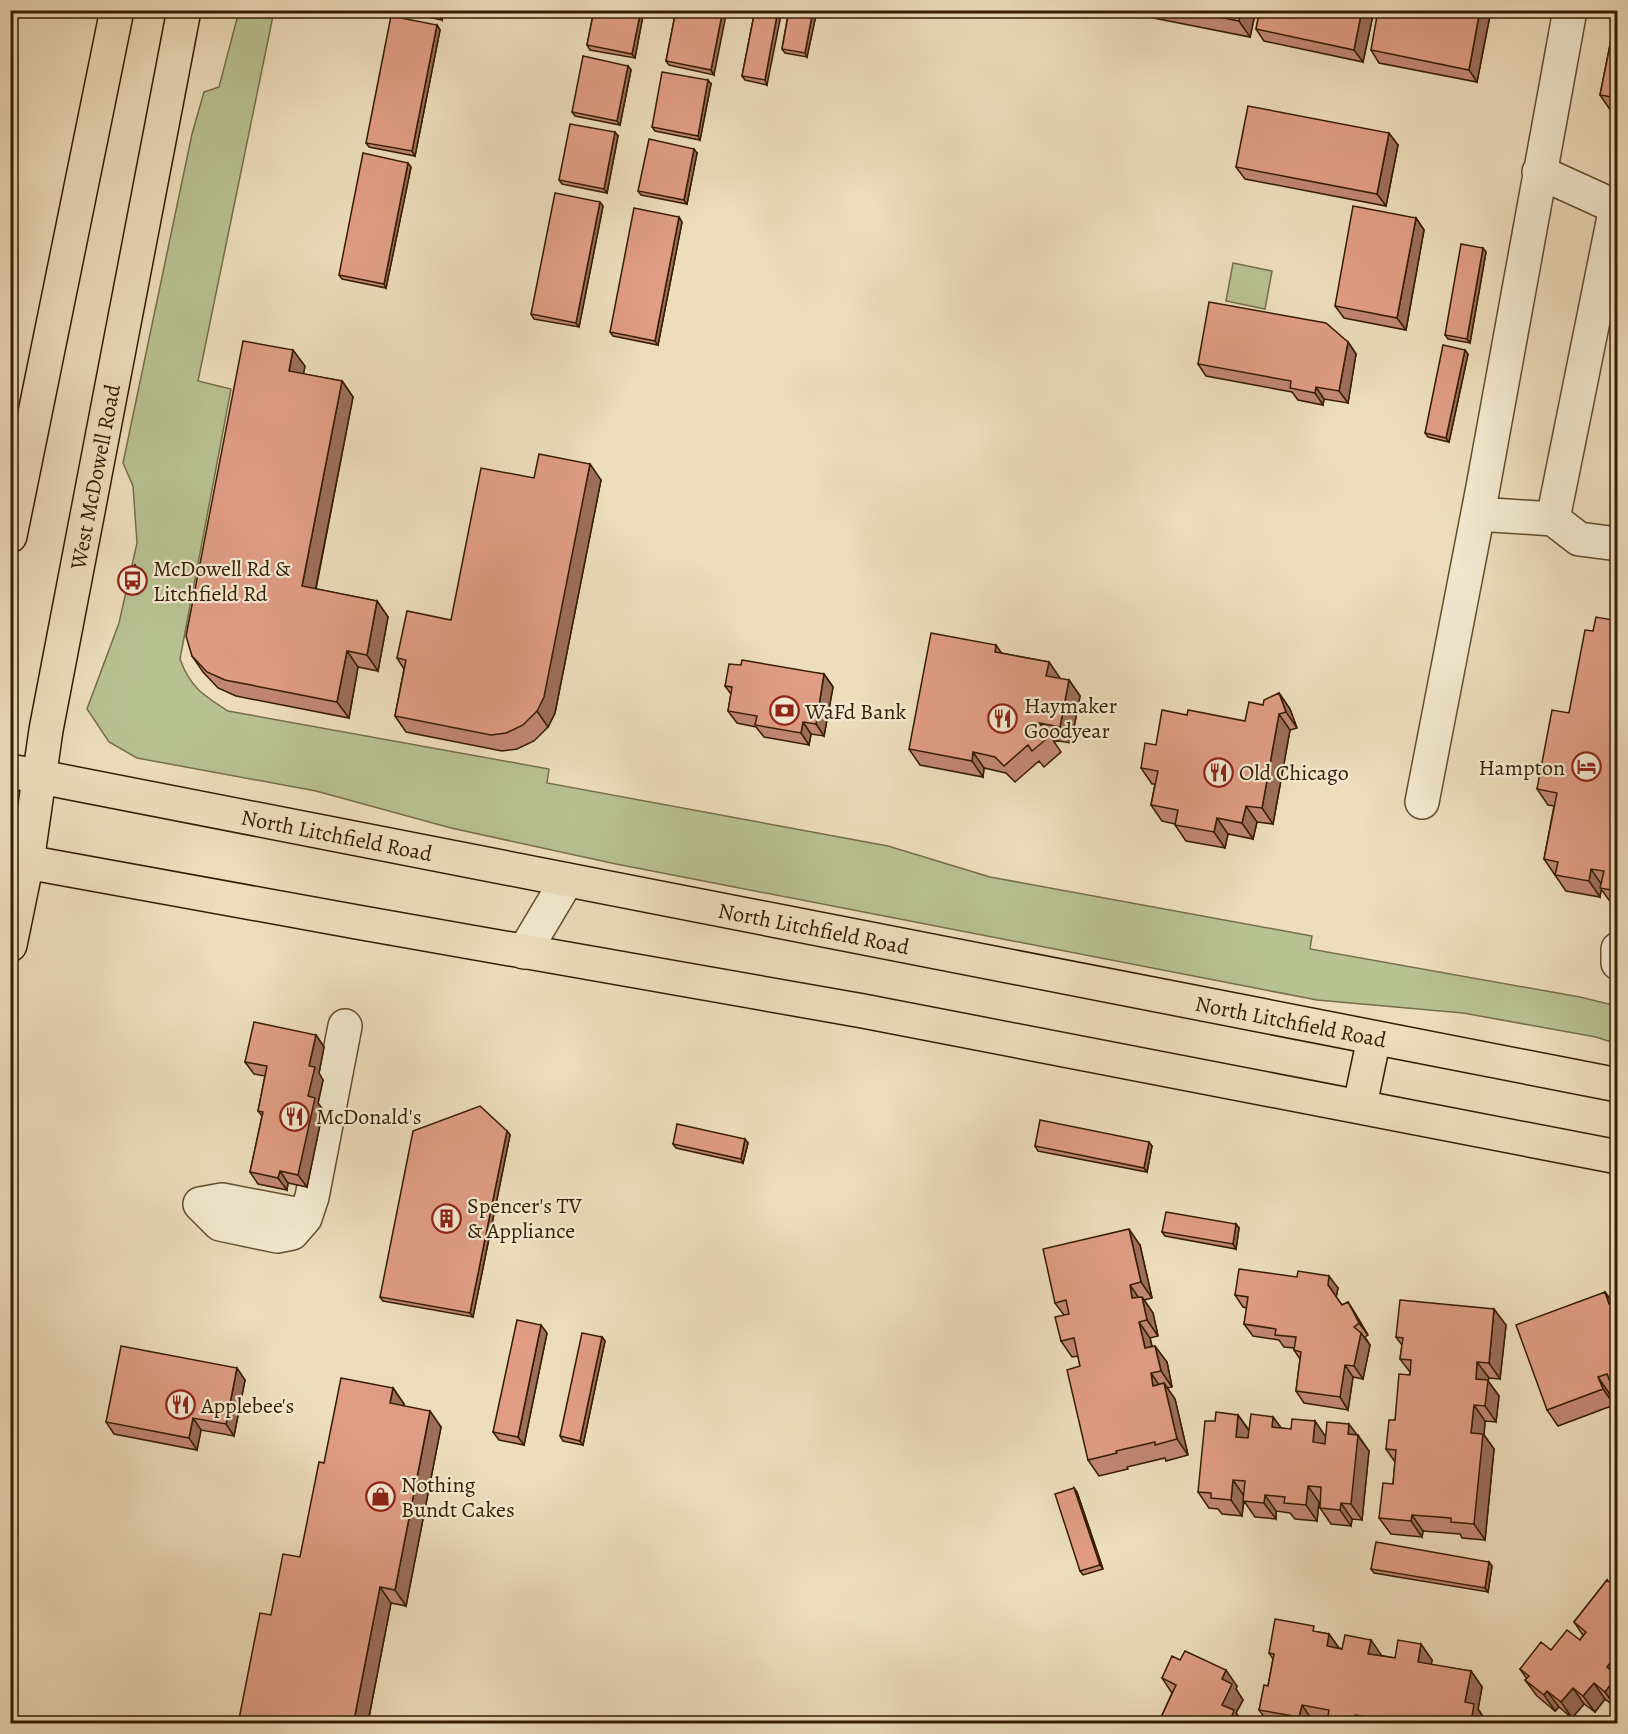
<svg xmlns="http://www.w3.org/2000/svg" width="1628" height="1734" font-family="Alegreya,serif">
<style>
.green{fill:#b8c190;stroke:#766e49;stroke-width:1.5}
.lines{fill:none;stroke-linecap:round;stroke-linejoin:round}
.minor-casing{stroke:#634c30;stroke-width:36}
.major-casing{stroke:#351c02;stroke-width:36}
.minor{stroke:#f3e9d2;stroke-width:33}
.major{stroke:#edddba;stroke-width:33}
.wall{fill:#c18772;stroke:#351c02;stroke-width:1.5}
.shaded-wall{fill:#9d6e5c;stroke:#351c02;stroke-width:1.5}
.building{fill:#e09d84;stroke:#351c02;stroke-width:1.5}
.labels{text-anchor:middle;stroke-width:4.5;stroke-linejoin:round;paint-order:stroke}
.street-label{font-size:22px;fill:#351c02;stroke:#f3e9d2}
.poi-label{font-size:22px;fill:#351c02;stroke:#f3e9d2;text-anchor:start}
</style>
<rect width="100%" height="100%" fill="#edddba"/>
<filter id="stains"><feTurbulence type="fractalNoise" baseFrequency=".00333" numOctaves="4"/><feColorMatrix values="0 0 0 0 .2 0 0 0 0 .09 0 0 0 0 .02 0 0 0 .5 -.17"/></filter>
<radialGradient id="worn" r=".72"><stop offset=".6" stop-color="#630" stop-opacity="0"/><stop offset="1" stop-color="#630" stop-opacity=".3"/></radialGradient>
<path class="green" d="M239,11H274L198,381L231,389L180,659C190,687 203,695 228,711L549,769L547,783L888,846L990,877L1312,936L1310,949L1580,997L1617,1006V1044L1596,1037L1463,1013L1317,1000L616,864L451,828L316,791L137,758L109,742L87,709L119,623L137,543L133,486L123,463L192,134L204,92L219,87Z
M1233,263L1272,271L1265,309L1226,301Z"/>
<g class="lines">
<defs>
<path id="minor" d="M1539,172L1616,207
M1618,207H1616L1553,519L1579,539L1618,544
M1478,514L1553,519
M1422,802L1483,487L1570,10
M1618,949V963
M524,952L567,880
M200,1204L220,1224L277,1236L292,1233L305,1218L312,1197L345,1026
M200,1204L222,1200L290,1213L305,1218"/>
<g id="major">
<path d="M10,536L117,10"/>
<path id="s1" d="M10,771L1618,1085"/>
<path d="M10,859L357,922L863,1011L1618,1157"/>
<path id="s2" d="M10,945L27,862L46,730L184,10"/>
<path d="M1360,1105L1374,1038"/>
</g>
</defs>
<use href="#minor" class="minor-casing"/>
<use href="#major" class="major-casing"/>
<use href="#minor" class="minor"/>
<use href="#major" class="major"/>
</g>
<path class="wall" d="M396,10H443L442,20Z
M594,10H644L635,58L590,50L587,45Z
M676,10L714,75L669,65L666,61Z
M755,10L767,85L745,80L742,76Z
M789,10H817L807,57L785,53L782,49Z
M1048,10H1087L1086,17Z
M1113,10H1256L1250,37Z
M1260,10H1374L1363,62L1264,41L1256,29Z
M1491,10L1477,82L1379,63L1371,50Z
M1617,10V112L1611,111L1600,95Z
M437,25L440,30L415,156L369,147L366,143Z
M628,66L631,70L620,125L575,116L572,112Z
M711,84L700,140L655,131L652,127Z
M618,136L607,193L562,184L559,180Z
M1398,145L1386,206L1245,179L1236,167Z
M697,153L687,204L641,195L638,191Z
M411,167L386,288L342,279L339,275Z
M603,206L579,327L534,319L531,314Z
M1416,218L1424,230L1406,330L1344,318L1335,306Z
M682,222L658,345L613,336L610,332Z
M1486,252L1470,343L1448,339L1445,335Z
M1348,342L1356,354L1348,403L1324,399L1323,405L1298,400L1292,392L1206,376L1198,364Z
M1468,354L1449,442L1428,437L1425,433Z
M305,366L303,374L342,381L353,397L316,589L377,601L388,617L378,671L358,667L349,718L236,696L218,688L203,672L192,656Z
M1617,453V501L1611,491Z
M534,478L601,480L555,713L548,727L534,741L517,749L502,751L406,732L395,716L404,669L397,658L451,620Z
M138,569L134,586L128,584L125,580Z
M1617,613V905L1612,904L1601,889L1600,897L1566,891L1544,859L1554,806L1548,805L1537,789L1569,713L1593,631L1612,620Z
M1001,653L1049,662L1060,679L1069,680L1080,696L1071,743L1053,740L1061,752L1044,767L1039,761L1015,782L1006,773L984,768L983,777L920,765L909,749Z
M741,665L824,674L833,687L824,736L811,734L809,745L764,737L756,727L737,723L728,711L731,694L725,686Z
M1279,693L1290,709L1297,728L1290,730L1273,824L1257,822L1253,839L1228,834L1225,848L1186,841L1175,825V824L1162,821L1151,805L1155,784H1152L1141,768L1156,745L1187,715L1245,721L1263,705Z
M316,1035L324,1047L319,1073L323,1080L318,1103L323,1110L307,1187L288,1183L287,1190L258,1184L250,1172L262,1116L258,1111L265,1076L254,1074L245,1062Z
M507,1131L510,1135L473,1317L383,1301L380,1297Z
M748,1143L743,1163L676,1148L673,1144Z
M1035,1146H1152L1147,1172L1038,1151Z
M1236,1224L1239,1228L1236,1249L1165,1236L1162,1232Z
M1140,1245L1152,1298L1144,1300L1153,1313L1158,1336L1150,1338L1152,1346L1167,1362L1172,1387L1167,1388L1175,1399L1188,1455L1166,1461L1165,1458L1127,1467L1128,1469L1099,1476L1088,1460L1080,1366L1078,1356L1072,1357L1061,1341L1064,1315L1055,1303Z
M1338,1288L1336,1297L1342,1305L1348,1302L1356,1315L1368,1335L1365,1337L1370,1345L1363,1379L1353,1377L1348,1410L1304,1403L1296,1391L1300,1359L1294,1350V1348L1284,1347L1279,1340L1253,1336L1244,1324L1247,1308L1243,1307L1235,1295Z
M1605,1292L1612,1302L1617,1300V1394L1615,1391L1609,1393L1614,1405L1558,1426L1547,1410Z
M1506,1325L1500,1379L1489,1378L1488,1381L1499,1396L1496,1422L1485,1421L1484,1435L1494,1449L1485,1540L1462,1538L1460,1534L1423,1531L1422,1537L1391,1534L1379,1518L1393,1484L1395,1462L1386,1449L1410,1372L1400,1359L1402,1345L1396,1337Z
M547,1333L524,1445L499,1440L493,1432Z
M602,1337L605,1341L583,1445L563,1441L560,1436Z
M245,1380L234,1436L201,1430L197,1450L114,1434L106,1422Z
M393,1388L404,1404V1406L441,1427L406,1606L391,1603L368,1722L369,1724H238L271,1615L300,1557L324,1463Z
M1238,1415L1249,1430L1273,1417L1281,1428L1326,1437L1358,1435L1369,1451L1362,1520L1352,1519L1351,1526L1331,1524L1320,1508L1319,1502L1317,1521L1295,1519L1290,1513L1276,1511V1519L1255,1517L1244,1501L1242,1516L1222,1514L1218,1509L1209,1508L1198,1492Z
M1074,1488L1077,1492L1103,1569L1083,1575L1080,1571Z
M1489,1562L1492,1566L1488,1592L1374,1573L1371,1569Z
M1607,1580L1616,1708L1605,1699L1595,1712L1584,1704L1572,1718L1559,1707L1555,1711L1537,1696L1525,1680L1527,1679L1520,1669L1551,1650L1580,1640L1583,1635L1574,1622Z
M1318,1632L1329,1634L1339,1648L1395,1658L1432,1660L1431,1665L1471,1671L1482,1687L1478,1709L1485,1720L1484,1724H1326L1313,1721L1312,1724H1269L1259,1710L1268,1686L1273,1659L1269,1653Z
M1162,1678L1237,1686L1236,1689L1243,1700L1236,1713L1244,1724H1158L1172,1693Z"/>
<path class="shaded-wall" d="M440,10H443L442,20L439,15Z
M641,10H644L635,58L632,54Z
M723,10H727L714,75L711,70Z
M778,10H782L767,85L765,80Z
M813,10H817L807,57L805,53Z
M1081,10H1087L1086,17Z
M1241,10H1256L1250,37L1239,21Z
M1362,10H1374L1363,62L1354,50Z
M1480,10H1491L1477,82L1469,70Z
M437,25L440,30L415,156L412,151Z
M628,66L631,70L620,125L617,121Z
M708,80L711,84L700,140L698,136Z
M615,132L618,136L607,193L604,189Z
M1389,133L1398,145L1386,206L1377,194Z
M694,149L697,153L687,204L684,200Z
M408,163L411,167L386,288L384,284Z
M600,202L603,206L579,327L576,323Z
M679,217L682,222L658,345L655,341Z
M1416,218L1424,230L1406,330L1397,318Z
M1483,248L1486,252L1470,343L1467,339Z
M1348,342L1356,354L1348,403L1339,391Z
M293,350L305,366L301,387L289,371Z
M1465,350L1468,354L1449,442L1446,438Z
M342,381L353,397L313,602L302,586Z
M1316,387L1324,399L1323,405L1315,393Z
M590,464L601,480L555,713L548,727L537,711Z
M135,565L138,569L134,586L132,581Z
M377,601L388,617L378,671L367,655Z
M996,645L1007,661L995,652Z
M347,651L358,667L349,718L337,702Z
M1049,662L1060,678L1057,692L1046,676Z
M824,674L833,687L824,736L816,724Z
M1069,680L1080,696L1071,743L1060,727Z
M1279,693L1290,709L1297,728L1286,712Z
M1279,714L1290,730L1273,824L1262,808Z
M803,722L811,734L809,745L801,733Z
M973,752L984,768L983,777L972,761Z
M1246,806L1257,822L1253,839L1242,823Z
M1217,818L1228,834L1225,848L1214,832Z
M1591,869L1602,885L1600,897L1589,881Z
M316,1035L324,1047L319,1073L323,1080L318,1103L323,1110L307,1187L298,1175L308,1096L309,1066Z
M507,1131L510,1135L473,1317L470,1313Z
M745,1139L748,1143L743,1163L741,1159Z
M1149,1142L1152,1146L1147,1172L1144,1168Z
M280,1171L288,1183L287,1190L278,1178Z
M1236,1224L1239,1228L1236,1249L1233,1244Z
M1129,1229L1140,1245L1152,1298L1141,1282Z
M1329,1276L1338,1288L1336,1298L1328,1285Z
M1130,1285L1141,1301L1132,1298Z
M1605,1292L1616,1308L1609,1304Z
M1142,1297L1153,1313L1158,1336L1147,1320Z
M1348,1302L1356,1315L1368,1335L1359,1323Z
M1494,1309L1506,1325L1500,1379L1489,1363Z
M1139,1322L1150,1338L1156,1364L1145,1348Z
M541,1325L547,1333L524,1445L518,1437Z
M1361,1333L1370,1345L1363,1379L1354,1366Z
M602,1337L605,1341L583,1445L580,1441Z
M1155,1346L1167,1362L1172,1387L1161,1371Z
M1477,1362L1489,1378L1488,1381L1499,1396L1496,1422L1485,1406L1476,1379Z
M1345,1365L1353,1377L1348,1410L1340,1397Z
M237,1368L245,1380L234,1436L226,1424Z
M1151,1373L1162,1389L1153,1386Z
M1598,1377L1609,1393L1614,1405L1603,1389Z
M1164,1383L1175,1399L1188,1455L1177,1439Z
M393,1388L404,1404L401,1419L390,1403Z
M1474,1405L1485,1421L1484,1435L1494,1449L1485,1540L1474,1524L1471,1433Z
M430,1411L441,1427L406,1606L395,1590Z
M1238,1415L1249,1431L1247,1453L1236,1437Z
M1273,1417L1285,1433L1272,1427Z
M193,1418L201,1430L197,1450L189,1438Z
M1315,1421L1326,1437L1324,1458L1313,1442Z
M1349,1424L1369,1451L1362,1520L1351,1504L1348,1434Z
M1233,1480L1244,1496L1242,1516L1231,1500Z
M1308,1486L1319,1502L1317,1521L1306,1505Z
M1074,1488L1077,1492L1103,1569L1100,1565Z
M1265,1495L1276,1511V1519L1264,1503Z
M1341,1503L1352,1519L1351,1526L1340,1510Z
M1412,1515L1423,1531L1422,1537L1411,1521Z
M1489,1562L1492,1566L1488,1592L1485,1588Z
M380,1587L391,1603L368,1722L369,1724H357L354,1720Z
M1329,1634L1340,1650L1327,1646Z
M1371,1640L1382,1656L1368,1654Z
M1421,1644L1432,1660L1429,1678L1418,1662Z
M1617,1654V1706L1616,1708L1605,1692L1607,1667Z
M1226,1670L1237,1686L1236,1689L1243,1700L1236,1713L1244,1724H1229L1222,1705V1679Z
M1471,1671L1482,1687L1478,1709L1485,1720L1484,1724H1471L1465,1702Z
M1594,1683L1605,1699L1595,1712L1583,1696Z
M1573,1688L1584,1704L1572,1718L1561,1702Z
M1547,1691L1559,1707L1555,1711L1544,1695Z
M1302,1705L1313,1721L1312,1724H1304L1299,1717Z
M1355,1715L1361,1724H1354Z"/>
<path class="building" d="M413,10H440L439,15Z
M594,10H641L632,54L587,45Z
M676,10H723L711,70L666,61Z
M755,10H778L765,80L742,76Z
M789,10H813L805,53L782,49Z
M1184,10H1241L1239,21Z
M1260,10H1362L1354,50L1256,29Z
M1378,10H1480L1469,70L1371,50Z
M1617,10V98L1600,95Z
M391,16L437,25L412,151L366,143Z
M583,56L628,66L617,121L572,112Z
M662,72L708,80L698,136L652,127Z
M1248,106L1389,133L1377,194L1236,167Z
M570,124L615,132L604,189L559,180Z
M649,139L694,149L684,200L638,191Z
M363,153L408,163L384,284L339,275Z
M555,193L600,202L576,323L531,314Z
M1353,206L1416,218L1397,318L1335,306Z
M634,208L679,217L655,341L610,332Z
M1461,244L1483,248L1467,339L1445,335Z
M1209,302L1326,323L1348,342L1339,391L1316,387L1315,393L1290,388L1291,381L1198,364Z
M243,341L293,350L289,371L342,381L302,586L377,601L367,655L347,651L337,702L225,680L207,672L192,656L186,636Z
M1443,345L1465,350L1446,438L1425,433Z
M1617,453V492L1611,491Z
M539,454L590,464L544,697L537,711L523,725L506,733L491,735L395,716L406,660L397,658L407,611L451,620L481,468L534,478Z
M135,565L132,581L125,580L127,569Z
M1614,613H1617V891L1600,888L1604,871L1591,869L1589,881L1555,875L1558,862L1544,859L1557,793L1537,789L1552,710L1569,713L1585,630L1593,631L1596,617L1612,620Z
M931,633L996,645L995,652L1049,662L1046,676L1069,680L1060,727L1039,723L1050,736L1032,751L1028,745L1004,766L995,757L973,752L972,761L909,749Z
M742,660L824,674L816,724L803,722L801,733L755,725L757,716L728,711L732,687L725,686L729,664L741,665Z
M1279,693L1286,712L1279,714L1262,808L1246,806L1242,823L1217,818L1214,832L1175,825L1178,810L1151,805L1158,771L1141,768L1145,743L1156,745L1162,710L1187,715L1188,710L1245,721L1249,702L1263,705L1264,700Z
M254,1022L316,1035L309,1066L315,1067L308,1096L315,1098L298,1175L280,1171L278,1178L250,1172L263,1112L258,1111L267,1066L245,1062Z
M480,1106L507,1131L470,1313L380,1297L413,1131Z
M1040,1120L1149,1142L1144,1168L1035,1146Z
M677,1124L745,1139L741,1159L673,1144Z
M1166,1212L1236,1224L1233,1244L1162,1232Z
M1129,1229L1141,1282L1130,1285L1132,1298L1142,1297L1147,1320L1139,1322L1145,1348L1155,1346L1161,1371L1151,1373L1153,1386L1164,1383L1177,1439L1155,1445V1442L1116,1451L1117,1453L1088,1460L1067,1370L1080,1366L1074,1338L1061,1341L1055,1317L1069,1314L1066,1300L1055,1303L1043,1249Z
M1239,1269L1297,1277L1298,1271L1329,1276L1328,1285L1342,1305L1348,1302L1359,1323L1354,1327L1361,1333L1354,1366L1345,1365L1340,1397L1296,1391L1301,1352L1294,1350L1296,1337L1275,1335L1276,1329L1244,1324L1248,1297L1235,1295Z
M1605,1292L1609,1304L1617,1300V1384L1612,1386L1607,1374L1598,1377L1603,1389L1547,1410L1516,1325Z
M1400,1300L1494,1309L1489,1363L1477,1362L1476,1379L1488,1380L1485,1406L1474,1405L1471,1433L1483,1434L1474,1524L1451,1522V1518L1412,1515L1411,1521L1379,1518L1383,1483L1393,1484L1396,1450L1386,1449L1389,1420H1395L1399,1374L1410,1375L1411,1360L1400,1359L1403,1338L1396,1337Z
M517,1320L541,1325L518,1437L493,1432Z
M582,1333L602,1337L580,1441L560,1436Z
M121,1346L237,1368L226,1424L193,1418L189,1438L106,1422Z
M341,1378L393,1388L390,1403L430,1411L395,1590L380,1587L354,1720L368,1722V1724H238L260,1613L271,1615L283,1554L300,1557L319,1462L324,1463Z
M1216,1412L1238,1415L1236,1437L1248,1438L1251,1414L1273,1417L1272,1427L1291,1429L1292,1419L1315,1421L1313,1442L1325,1444L1327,1422L1349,1424L1348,1434L1358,1435L1351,1504L1341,1503L1340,1510L1320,1508L1321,1487L1308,1486L1306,1505L1284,1503L1285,1497L1265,1495L1264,1503L1243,1501L1245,1481L1233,1480L1231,1500L1211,1498V1493L1198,1492L1205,1421H1215Z
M1074,1488L1100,1565L1080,1571L1055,1494Z
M1376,1542L1489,1562L1485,1588L1371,1569Z
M1607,1580L1617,1588V1654L1607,1667L1617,1676L1605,1692L1594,1683L1583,1696L1573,1688L1561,1702L1547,1691L1544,1695L1525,1680L1529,1676L1520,1669L1541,1642L1551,1650L1567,1630L1580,1640L1586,1632L1574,1622Z
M1275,1619L1314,1626L1313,1631L1329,1634L1327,1646L1342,1649L1345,1635L1371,1640L1368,1654L1395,1658L1398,1640L1421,1644L1418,1662L1471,1671L1465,1702L1474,1704L1471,1723L1474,1724H1382L1383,1719L1355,1715L1354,1724H1337L1327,1722L1329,1710L1302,1705L1299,1717L1259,1710L1264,1685L1268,1686L1274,1654L1269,1653Z
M1185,1651L1226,1670L1222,1679L1232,1684L1222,1705L1234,1710L1229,1724H1158L1176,1685L1162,1678L1172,1656L1180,1660Z"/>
<defs>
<symbol id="bus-ring" viewBox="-11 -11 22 22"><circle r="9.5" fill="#f3e9d2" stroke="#8f2418" stroke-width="1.5"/><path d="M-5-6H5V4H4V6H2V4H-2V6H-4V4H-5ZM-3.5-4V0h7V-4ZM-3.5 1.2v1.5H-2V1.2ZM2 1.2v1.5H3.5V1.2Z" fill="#8f2418"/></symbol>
<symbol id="bank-ring" viewBox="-11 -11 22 22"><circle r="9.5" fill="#f3e9d2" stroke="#8f2418" stroke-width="1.5"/><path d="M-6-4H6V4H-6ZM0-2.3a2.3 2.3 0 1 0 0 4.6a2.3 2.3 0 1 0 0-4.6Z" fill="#8f2418"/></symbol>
<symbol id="restaurant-ring" viewBox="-11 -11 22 22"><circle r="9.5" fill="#f3e9d2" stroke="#8f2418" stroke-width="1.5"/><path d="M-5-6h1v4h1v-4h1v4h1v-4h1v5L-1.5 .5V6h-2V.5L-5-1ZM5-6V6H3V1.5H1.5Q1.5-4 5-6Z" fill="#8f2418"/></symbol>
<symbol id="hotel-ring" viewBox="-11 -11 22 22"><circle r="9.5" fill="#f3e9d2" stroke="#8f2418" stroke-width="1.5"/><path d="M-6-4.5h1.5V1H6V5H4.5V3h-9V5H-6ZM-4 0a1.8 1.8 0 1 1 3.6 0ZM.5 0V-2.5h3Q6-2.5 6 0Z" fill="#8f2418"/></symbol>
<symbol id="building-ring" viewBox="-11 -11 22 22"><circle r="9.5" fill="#f3e9d2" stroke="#8f2418" stroke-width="1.5"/><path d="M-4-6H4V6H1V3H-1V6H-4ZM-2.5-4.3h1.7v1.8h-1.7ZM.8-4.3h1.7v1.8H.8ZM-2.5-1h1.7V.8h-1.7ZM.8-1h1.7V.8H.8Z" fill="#8f2418"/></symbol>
<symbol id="shop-ring" viewBox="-11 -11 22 22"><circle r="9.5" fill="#f3e9d2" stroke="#8f2418" stroke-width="1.5"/><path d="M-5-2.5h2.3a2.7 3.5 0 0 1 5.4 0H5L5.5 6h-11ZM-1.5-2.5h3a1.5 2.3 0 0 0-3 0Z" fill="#8f2418"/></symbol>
</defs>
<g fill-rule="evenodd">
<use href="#bus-ring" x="116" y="564" width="33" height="33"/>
<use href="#bank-ring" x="768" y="694" width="33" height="33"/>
<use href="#restaurant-ring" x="986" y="702" width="33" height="33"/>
<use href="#hotel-ring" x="1570" y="750" width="33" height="33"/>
<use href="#restaurant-ring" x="1202" y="756" width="33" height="33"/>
<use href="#restaurant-ring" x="278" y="1100" width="33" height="33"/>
<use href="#building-ring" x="430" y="1202" width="33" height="33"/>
<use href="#restaurant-ring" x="164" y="1388" width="33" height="33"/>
<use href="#shop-ring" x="364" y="1480" width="33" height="33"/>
</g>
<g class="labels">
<g class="street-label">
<text dy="8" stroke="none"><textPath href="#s2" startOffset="476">West McDowell Road</textPath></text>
<text dy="8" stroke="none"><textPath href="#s1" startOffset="333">North Litchfield Road</textPath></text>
<text dy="8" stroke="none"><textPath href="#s1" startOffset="819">North Litchfield Road</textPath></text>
<text dy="8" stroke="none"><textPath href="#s1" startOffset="1305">North Litchfield Road</textPath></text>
</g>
<g class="poi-label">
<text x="153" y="576">McDowell Rd &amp;<tspan x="153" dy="25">Litchfield Rd</tspan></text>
<text x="1024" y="713">Haymaker<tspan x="1024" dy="25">Goodyear</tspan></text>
<text x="805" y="719">WaFd Bank</text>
<text x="1565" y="775" text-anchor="end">Hampton</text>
<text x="1239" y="780">Old Chicago</text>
<text x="316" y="1124">McDonald's</text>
<text x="467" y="1213">Spencer's TV<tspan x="467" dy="25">&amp; Appliance</tspan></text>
<text x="201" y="1413">Applebee's</text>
<text x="401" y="1492">Nothing<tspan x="401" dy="25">Bundt Cakes</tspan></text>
</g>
</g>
<rect width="1628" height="1734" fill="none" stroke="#edddba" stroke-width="36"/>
<rect x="12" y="12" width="1604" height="1710" fill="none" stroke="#351c02" stroke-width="3"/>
<rect x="18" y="18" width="1592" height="1698" fill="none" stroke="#351c02" stroke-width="1.5"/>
<rect width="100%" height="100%" filter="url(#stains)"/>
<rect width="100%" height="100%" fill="url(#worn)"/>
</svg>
